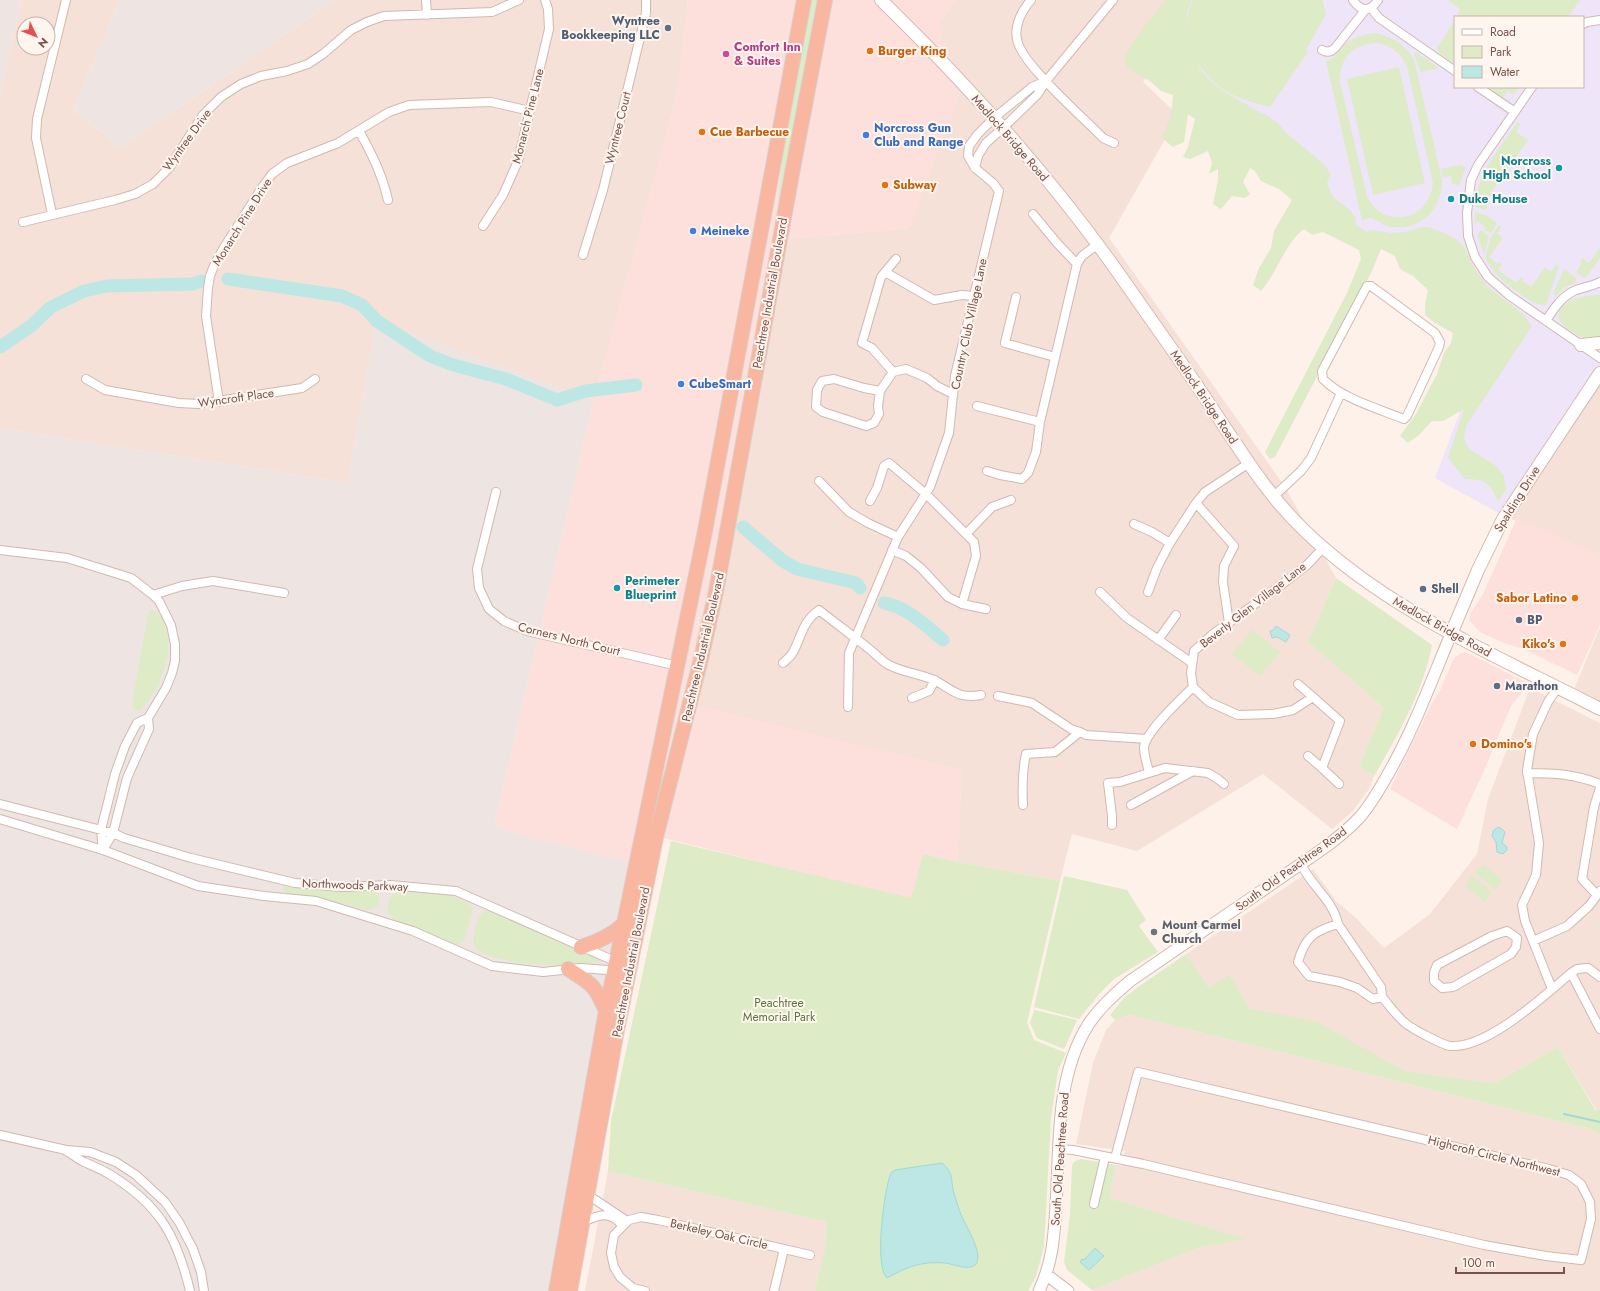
<svg xmlns="http://www.w3.org/2000/svg" width="1600" height="1291" font-family="Jost,sans-serif">
<style>
.residential{fill:#f5e1d7;fill-rule:evenodd}
.commercial{fill:#fddfdc}
.industrial{fill:#eee5e2}
.education{fill:#eee5f9;fill-rule:evenodd}
.green{fill:#ddebc6;fill-rule:evenodd}
.water{fill:#bce7e4;stroke:#a2d9d6}
.lines{fill:none;stroke-linecap:round;stroke-linejoin:round}
.stream{stroke:#a2d9d6;stroke-width:2}
.river{stroke:#bce7e4;stroke-width:13}
.minor-casing{stroke:#d2b8b0;stroke-width:10}
.tertiary-casing{stroke:#d2b8b0;stroke-width:13}
.secondary-casing{stroke:#d7b9b0;stroke-width:14}
.trunk-casing{stroke:#d9cfcd;stroke-width:16}
.minor{stroke:#fff;stroke-width:8}
.tertiary{stroke:#fff;stroke-width:11}
.secondary{stroke:#fff;stroke-width:12}
.trunk{stroke:#f9b6a0;stroke-width:14}
.service-dot{fill:#5c6f8a;stroke:#fff5ef;stroke-width:1.5}
.food-dot{fill:#e8710a;stroke:#fff5ef;stroke-width:1.5}
.hotel-dot{fill:#d1479c;stroke:#fff5ef;stroke-width:1.5}
.shop-dot{fill:#3f7fe0;stroke:#fff5ef;stroke-width:1.5}
.culture-dot{fill:#0f9aa8;stroke:#fff5ef;stroke-width:1.5}
.worship-dot{fill:#6b7280;stroke:#fff5ef;stroke-width:1.5}
.labels{text-anchor:middle;stroke-width:4;stroke-linejoin:round;paint-order:stroke}
.service-label{font-size:12px;font-weight:bold;fill:#4e5e75;stroke:#fff5ef;text-anchor:start}
.hotel-label{font-size:12px;font-weight:bold;fill:#b23c85;stroke:#fff5ef;text-anchor:start}
.food-label{font-size:12px;font-weight:bold;fill:#c56008;stroke:#fff5ef;text-anchor:start}
.street-label{font-size:12px;fill:#78524b;stroke:#fff5ef}
.shop-label{font-size:12px;font-weight:bold;fill:#366cbe;stroke:#fff5ef;text-anchor:start}
.culture-label{font-size:12px;font-weight:bold;fill:#0d838f;stroke:#fff5ef;text-anchor:start}
.worship-label{font-size:12px;font-weight:bold;fill:#5b616d;stroke:#fff5ef;text-anchor:start}
.park-label{font-size:12px;fill:#5c7841;stroke:#fff5ef}
</style>
<rect width="100%" height="100%" fill="#fdf1e9"/>
<path class="residential" d="M22,0H120L73,110L121,148L335,0H688L677,95L594,400L376,321L348,483L0,428V94ZM24,24H48V48H24Z
M956,0H1198L1143,82L1181,118L1164,141L1109,238L1285,487L1336,578L1308,642L1384,708L1359,766L1374,776L1369,789L1353,811L1332,829L1263,774L1137,851L1072,834L1060,881L957,862L962,770L681,703L733,466L775,240L909,228L961,89L938,25Z
M1600,382V555L1504,516Z
M1600,627V708L1572,694Z
M1530,688L1600,723V1109L1597,1111L1558,1047L1495,1083L1405,1071L1317,1023L1249,1008L1230,974L1209,988L1186,954L1313,869L1336,901L1356,918L1384,948L1430,914L1477,854L1488,799Z
M1130,1015L1591,1129L1600,1134V1291H1093L1092,1290L1201,1247L1245,1239L1109,1198L1116,1165L1121,1166L1125,1151L1076,1144L1093,1063L1106,1030L1115,1020Z
M608,1171L826,1222L825,1249L815,1291H585Z"/>
<path class="commercial" d="M688,0H956L938,25L961,89L909,228L775,240L733,466L681,702L962,770L957,862L923,854L911,899L639,832L629,862L494,827L594,400L677,95Z
M1517,518L1600,555V625L1577,675L1526,650L1504,643L1480,632L1469,620L1471,613L1483,594Z
M1461,653H1468L1529,684L1511,706L1482,775L1457,829L1390,789L1431,705L1440,691L1454,658Z"/>
<path class="industrial" d="M0,0H22L0,94Z
M120,0H335L121,148L73,110Z
M376,320L594,400L494,827L629,862L618,968L561,1291H0V428L348,483Z"/>
<path class="education" d="M1186,0H1600V373L1504,516L1435,478L1475,372L1503,322L1363,234L1185,73ZM1455,17H1583V87H1455Z"/>
<path class="green" d="M808,0H819L776,227L784,135Z
M1165,0H1192L1187,12V31L1188,13L1193,0H1322L1326,14L1306,50L1308,52L1270,107C1251,102 1231,97 1216,84C1209,78 1203,69 1197,64C1210,87 1236,98 1258,111C1268,116 1280,122 1285,132L1325,165L1331,175L1327,183L1333,197L1350,210L1356,219L1355,224L1367,232L1370,230L1392,233L1406,232L1422,227H1429L1453,237L1464,246L1473,266L1487,286L1524,315L1532,326L1466,426L1464,439L1469,449L1496,466L1504,476L1506,490L1498,501C1490,483 1486,479 1465,479L1448,458L1464,409L1443,421H1432L1419,435L1408,443L1400,436L1416,414L1437,374L1444,353L1451,343L1453,333L1435,323L1425,315V304L1428,290L1413,276L1400,269L1395,256L1381,249L1372,271L1275,457L1270,459L1265,452L1347,293L1361,259L1359,250L1323,232L1312,235L1304,229C1285,243 1277,273 1261,291L1253,285L1259,268L1271,248L1274,231L1292,200L1279,189L1261,181L1255,171L1250,168L1243,182L1250,194L1245,198L1232,196L1221,209L1213,204L1218,180V169L1209,174L1212,163L1208,151L1190,159L1183,157L1188,147L1195,119L1188,114L1184,142L1173,147L1162,138L1171,116L1173,95L1161,91L1151,82L1127,67L1124,58L1143,28Z
M1448,0H1580L1568,17H1457L1460,9Z
M1455,20V65L1439,53L1437,48Z
M1374,33C1392,36 1405,44 1414,60L1442,179C1443,208 1421,231 1391,227C1384,226 1376,219 1371,218C1369,218 1364,220 1362,220L1326,61C1338,57 1334,55 1342,47C1351,38 1362,35 1374,33ZM1378,43C1392,46 1401,53 1407,66L1433,183C1430,213 1400,228 1376,209C1372,206 1369,200 1367,196L1340,83C1339,58 1352,44 1378,43Z
M1416,52L1439,68L1421,72L1414,54Z
M1399,67L1425,183L1373,195L1347,79Z
M1485,87H1519L1513,95L1508,91L1502,99Z
M1520,122L1521,123L1516,132L1528,140L1490,194L1486,210L1476,207C1473,179 1502,145 1517,123Z
M1460,165L1466,167L1459,185L1452,184L1451,176L1443,177L1441,169Z
M1475,212L1486,215L1497,223L1491,233L1485,230V227L1478,221L1475,225Z
M1499,225L1502,226L1497,233L1503,238L1489,257L1498,264L1499,262L1502,264L1498,270L1516,283L1521,277L1524,279L1522,281L1531,287L1545,267L1551,272L1556,264L1559,266L1546,305C1534,307 1507,285 1498,276C1493,270 1489,264 1485,258L1491,237Z
M1481,230L1489,237L1484,254L1477,235Z
M1600,247V258L1586,277L1584,278L1576,272L1582,263L1580,262L1582,258L1589,263Z
M1564,269L1576,278V283L1565,287L1556,296L1553,294Z
M1600,294V336C1596,337 1592,339 1588,339C1583,339 1578,335 1574,333C1561,325 1551,315 1567,303C1576,296 1590,297 1600,294Z
M1336,578L1432,645C1424,690 1397,737 1374,776L1359,766L1384,708L1308,642Z
M150,610H155L162,619L168,635V655L159,685L142,709L139,711L134,709L132,704L148,614Z
M1252,630L1280,652L1260,676L1232,654Z
M671,841L911,898L923,854L957,862L1060,881L1027,1023L1034,1040L1066,1053L1058,1071L1051,1118L1044,1247L1036,1276L1028,1291H815L825,1249L826,1222L608,1171L611,1121Z
M1483,864L1502,880L1495,889L1475,873Z
M1064,876L1127,890L1146,920L1139,926L1158,952L1114,979L1100,993L1079,1019L1034,1007Z
M1472,876L1492,892L1485,902L1465,886Z
M286,884L372,889L377,892L380,900L378,905L375,908L367,910L318,897L290,895L284,892L283,888V885Z
M402,888C425,891 456,890 473,908L464,941L460,944L455,945L393,919C383,910 389,903 393,892Z
M487,910L544,936L601,958L602,960L601,962L552,965L518,963L489,956L476,949L473,943C475,931 475,915 487,910Z
M1186,954L1209,988L1230,974L1249,1008L1317,1022L1405,1071L1495,1083L1558,1047L1596,1111L1600,1109V1134L1591,1129L1130,1015L1115,1020L1110,1015L1124,998L1138,987Z
M1034,1010L1077,1020L1064,1049L1037,1038L1030,1023Z
M1081,1159L1116,1165L1109,1198L1246,1239L1201,1247L1092,1290L1067,1270L1064,1262L1070,1215L1072,1165L1075,1161Z"/>
<path class="water" d="M1276,626L1290,635L1286,642L1277,637L1272,638L1270,631L1273,630Z
M1498,827L1502,829L1505,832L1502,843L1507,847V850L1503,854L1497,852L1496,842L1492,836L1493,831Z
M942,1163C953,1172 951,1178 953,1190C956,1199 958,1208 962,1217C966,1226 985,1256 975,1265C968,1271 954,1264 945,1263C921,1261 907,1267 887,1278C874,1267 884,1189 891,1173L895,1170Z
M1095,1248L1104,1256L1089,1270L1080,1262L1082,1259L1084,1260Z"/>
<g class="lines">
<path class="stream" d="M1564,1114L1600,1122"/>
<path class="river" d="M228,279L342,296L362,305L377,321L430,356L453,365L506,379L557,400L586,391L636,385
M0,347L31,326L51,307L84,291L107,286L193,284L201,281
M743,527L783,561L797,569L856,583L860,588
M884,603C907,607 925,625 943,640"/>
<defs>
<path id="minor" d="M426,0L427,15
M1031,0C1022,10 1014,26 1017,39C1020,63 1084,118 1103,138L1114,143
M1353,0C1361,12 1370,12 1378,0
M1371,8L1379,18L1455,71
M1583,24L1587,22L1600,20
M1322,50C1327,53 1331,52 1335,48L1366,9
M1478,87L1515,112
M1532,87L1478,165L1471,180L1467,213L1468,236L1475,257L1488,277L1510,296L1600,358
M359,131C372,154 382,174 388,200
M975,168L978,156L986,143L1003,128L1037,95L1046,81L1113,0
M52,214L36,138L37,119L66,0
M1033,214L1057,243L1077,264
M23,222L115,200L135,194L153,184L169,168L203,115L221,97L241,84L261,76L287,71L308,64L323,54L351,30L367,22L384,16L492,12L519,0
M483,226L503,195L518,161L549,29L548,9L545,0
M583,255L603,190L646,13V0
M896,259L881,277L862,343L872,348L893,372L906,369L927,378L937,386L953,394
M885,272L934,300L962,295L974,296
M1367,286H1371L1435,333L1440,342L1439,347L1407,416L1404,419C1379,409 1341,398 1323,379L1322,371Z
M1016,297L1005,343L1055,357
M1546,321C1554,308 1562,296 1576,290C1585,287 1592,286 1600,282
M86,379L105,390L179,403L198,404L302,388L315,379
M834,379L864,388L880,391L878,406L879,414L874,423L866,426L823,412L816,407L817,390L822,381Z
M880,391L893,372
M219,402L206,316L208,288L210,276L215,263L225,246L261,189L272,174L287,163L338,143L389,112L409,105L491,102L530,111
M977,406L1040,422
M987,471L1000,475L1022,479L1028,473L1036,452L1040,422L1077,264L1082,256L1098,244
M819,481L849,512L868,523L898,537
M496,492L477,569L479,588L489,609L504,621L527,631L678,666
M1273,497L1301,471L1311,458L1341,393
M870,501L877,488L884,466L889,463L926,494L974,542L976,556L962,604
M1196,503L1234,546L1224,566L1223,582L1229,623
M1134,524L1152,532L1170,543
M966,534L992,507L1011,500
M1323,548L1307,565L1277,588L1213,634L1194,651L1191,673L1193,687L1209,702L1238,715L1273,714L1293,710L1313,697L1340,721L1322,768L1339,784
M0,550L67,558L131,578L153,595L159,601L171,625L175,644V661L172,673L166,688L148,718L149,729L127,778L113,833L103,850
M892,550L906,556L921,568L948,597L962,604L986,609
M1100,592L1127,618L1192,663
M1148,592L1157,568L1170,543L1196,503L1205,492L1249,463
M153,595L182,586L213,581L284,593
M1158,640L1176,615
M783,663C786,660 790,657 792,654C802,637 801,623 819,610C835,623 852,635 868,648C875,653 881,661 889,665C904,673 923,674 936,681C954,691 959,699 981,695
M1298,684L1313,697
M998,696L1032,703L1071,729L1080,732
M912,698L929,691L935,680
M848,707L849,653L898,537L930,487L949,433L955,376L999,191L993,183L975,168L968,156L969,146L978,134L994,118L1032,87L1046,81
M1308,756L1322,768
M1149,772C1147,764 1144,756 1144,747C1146,731 1181,699 1193,687
M1527,773C1555,773 1574,774 1600,784
M0,804L113,833L124,838L191,858L295,883L342,887L390,885L456,891L610,959
M1023,805C1022,787 1022,772 1026,754L1055,752L1080,732L1086,735L1147,739
M1131,805L1193,771
M0,819L103,850L198,886L264,896L316,901L413,931L492,966L543,972L581,968L607,970
M1112,825V816L1108,783L1120,782L1165,768L1208,773L1218,779L1224,784
M103,850L101,830L115,774L125,746L137,723L148,718
M1301,864C1311,886 1333,900 1338,924
M1597,895L1582,879L1594,807L1600,788
M1338,924L1381,987L1382,997L1373,999L1357,988L1340,982L1309,976L1298,962C1305,937 1314,931 1338,924Z
M1507,931L1517,938L1516,947L1511,954L1453,987L1442,988L1434,981V973L1437,965L1492,936Z
M1533,941L1567,926L1589,906L1600,891
M1600,977L1588,968L1577,969L1571,973L1600,1029
M1552,989L1525,921L1522,905L1536,875L1539,843L1527,770L1533,734L1548,702L1558,687
M1382,997C1389,1005 1396,1015 1404,1022C1410,1028 1443,1045 1450,1046C1487,1049 1544,996 1571,973
M0,1135L66,1150L90,1152L116,1162L136,1175L165,1202L179,1222L193,1249L201,1272L204,1291
M1059,1149L1073,1150L1143,1164L1484,1245L1546,1256L1581,1260L1591,1219L1590,1202L1581,1184L1569,1175L1549,1169L1138,1072L1115,1158
M66,1151C72,1154 78,1159 84,1162C93,1166 101,1169 109,1174C159,1204 177,1236 190,1291
M588,1195L627,1221
M1094,1204L1105,1157
M583,1222C599,1215 609,1210 623,1226
M645,1291L633,1288L620,1277L614,1267L611,1253L614,1235L629,1220L641,1217L658,1220L810,1255
M774,1291L784,1249"/>
<path id="tertiary" d="M1047,1275L1068,1291
M1039,1291C1053,1261 1054,1237 1056,1205C1060,1145 1055,1078 1088,1025C1099,1008 1115,994 1130,981L1314,855C1330,844 1345,833 1359,818C1370,806 1379,790 1387,776C1413,731 1431,682 1451,634"/>
<path id="secondary" d="M881,0C969,86 1053,179 1124,281C1153,323 1184,365 1212,408C1241,451 1267,495 1305,531C1389,612 1498,656 1600,709
M1581,345L1600,343
M1451,634L1478,570L1503,519L1600,373"/>
<path id="trunk" d="M581,947C598,942 611,936 624,924
M568,969C592,984 595,985 606,1011
M556,1291L606,1011L704,536L804,0
M570,1291L616,1035L656,837L701,659L716,592L793,168L825,0"/>
</defs>
<use href="#minor" class="minor-casing"/>
<use href="#tertiary" class="tertiary-casing"/>
<use href="#secondary" class="secondary-casing"/>
<use href="#trunk" class="trunk-casing"/>
<use href="#minor" class="minor"/>
<use href="#tertiary" class="tertiary"/>
<use href="#secondary" class="secondary"/>
<use href="#trunk" class="trunk"/>
</g>
<g class="service-dot">
<circle cx="668" cy="28" r="4"/>
<circle cx="1423" cy="589" r="4"/>
<circle cx="1519" cy="620" r="4"/>
<circle cx="1497" cy="686" r="4"/>
</g>
<g class="food-dot">
<circle cx="870" cy="51" r="4"/>
<circle cx="702" cy="132" r="4"/>
<circle cx="885" cy="185" r="4"/>
<circle cx="1575" cy="598" r="4"/>
<circle cx="1563" cy="644" r="4"/>
<circle cx="1473" cy="744" r="4"/>
</g>
<circle class="hotel-dot" cx="726" cy="54" r="4"/>
<g class="shop-dot">
<circle cx="866" cy="135" r="4"/>
<circle cx="693" cy="231" r="4"/>
<circle cx="681" cy="384" r="4"/>
</g>
<g class="culture-dot">
<circle cx="1559" cy="168" r="4"/>
<circle cx="1451" cy="199" r="4"/>
<circle cx="617" cy="588" r="4"/>
</g>
<circle class="worship-dot" cx="1154" cy="932" r="4"/>
<g class="labels">
<g class="service-label">
<text x="660" y="25" text-anchor="end">Wyntree<tspan x="660" dy="14">Bookkeeping LLC</tspan></text>
<text x="1431" y="593">Shell</text>
<text x="1527" y="624">BP</text>
<text x="1505" y="690">Marathon</text>
</g>
<g class="hotel-label">
<text x="734" y="51">Comfort Inn<tspan x="734" dy="14">&amp; Suites</tspan></text>
</g>
<g class="food-label">
<text x="878" y="55">Burger King</text>
<text x="710" y="136">Cue Barbecue</text>
<text x="893" y="189">Subway</text>
<text x="1567" y="602" text-anchor="end">Sabor Latino</text>
<text x="1555" y="648" text-anchor="end">Kiko's</text>
<text x="1481" y="748">Domino's</text>
</g>
<g class="street-label">
<text transform="translate(528 116) rotate(-76)" y="4">Monarch Pine Lane</text>
<text transform="translate(618 128) rotate(-76)" y="4">Wyntree Court</text>
<text transform="translate(1010 138) rotate(49)" y="4">Medlock Bridge Road</text>
<text transform="translate(187 140) rotate(-54)" y="4">Wyntree Drive</text>
<text transform="translate(242 222) rotate(-58)" y="4">Monarch Pine Drive</text>
<text transform="translate(770 293) rotate(-80)" y="4">Peachtree Industrial Boulevard</text>
<text transform="translate(969 324) rotate(-78)" y="4">Country Club Village Lane</text>
<text transform="translate(1204 397) rotate(56)" y="4">Medlock Bridge Road</text>
<text transform="translate(236 398) rotate(-8)" y="4">Wyncroft Place</text>
<text transform="translate(1517 499) rotate(-58)" y="4">Spalding Drive</text>
<text transform="translate(1253 605) rotate(-38)" y="4">Beverly Glen Village Lane</text>
<text transform="translate(1442 627) rotate(29)" y="4">Medlock Bridge Road</text>
<text transform="translate(569 639) rotate(14)" y="4">Corners North Court</text>
<text transform="translate(703 647) rotate(-77)" y="4">Peachtree Industrial Boulevard</text>
<text transform="translate(1291 869) rotate(-36)" y="4">South Old Peachtree Road</text>
<text transform="translate(355 885) rotate(2)" y="4">Northwoods Parkway</text>
<text transform="translate(631 962) rotate(-79)" y="4">Peachtree Industrial Boulevard</text>
<text transform="translate(1494 1156) rotate(14)" y="4">Highcroft Circle Northwest</text>
<text transform="translate(1060 1159) rotate(-86)" y="4">South Old Peachtree Road</text>
<text transform="translate(719 1234) rotate(13)" y="4">Berkeley Oak Circle</text>
</g>
<g class="shop-label">
<text x="874" y="132">Norcross Gun<tspan x="874" dy="14">Club and Range</tspan></text>
<text x="701" y="235">Meineke</text>
<text x="689" y="388">CubeSmart</text>
</g>
<g class="culture-label">
<text x="1551" y="165" text-anchor="end">Norcross<tspan x="1551" dy="14">High School</tspan></text>
<text x="1459" y="203">Duke House</text>
<text x="625" y="585">Perimeter<tspan x="625" dy="14">Blueprint</tspan></text>
</g>
<g class="worship-label">
<text x="1162" y="929">Mount Carmel<tspan x="1162" dy="14">Church</tspan></text>
</g>
<g class="park-label">
<text x="779" y="1007">Peachtree<tspan x="779" dy="14">Memorial Park</tspan></text>
</g>
</g>
<rect x="1454" y="16" width="130" height="72" fill="#fff5ef" stroke="#c9b4ad"/>
<rect x="1462" y="29" width="20" height="6" fill="#ffffff" stroke="#c9b4ad"/>
<text x="1490" y="36" font-size="12" fill="#78524b">Road</text>
<rect x="1462" y="46" width="20" height="12" fill="#ddebc6" stroke="#c9b4ad"/>
<text x="1490" y="56" font-size="12" fill="#78524b">Park</text>
<rect x="1462" y="66" width="20" height="12" fill="#bce7e4" stroke="#c9b4ad"/>
<text x="1490" y="76" font-size="12" fill="#78524b">Water</text>
<g transform="translate(36 36) rotate(133)"><circle r="19" fill="#fff5ef" stroke="#c9b4ad"/>
<path d="M0-3L7 15L0 10L-7 15Z" fill="#e74f4d"/>
<text y="-6" font-size="11" font-weight="bold" text-anchor="middle" fill="#78524b">N</text>
</g>
<path d="M1456 1267v6h108v-6" fill="none" stroke="#78524b" stroke-width="2"/>
<text x="1462" y="1267" font-size="12" fill="#78524b" stroke="#fff5ef" stroke-width="3" paint-order="stroke">100 m</text>
</svg>
